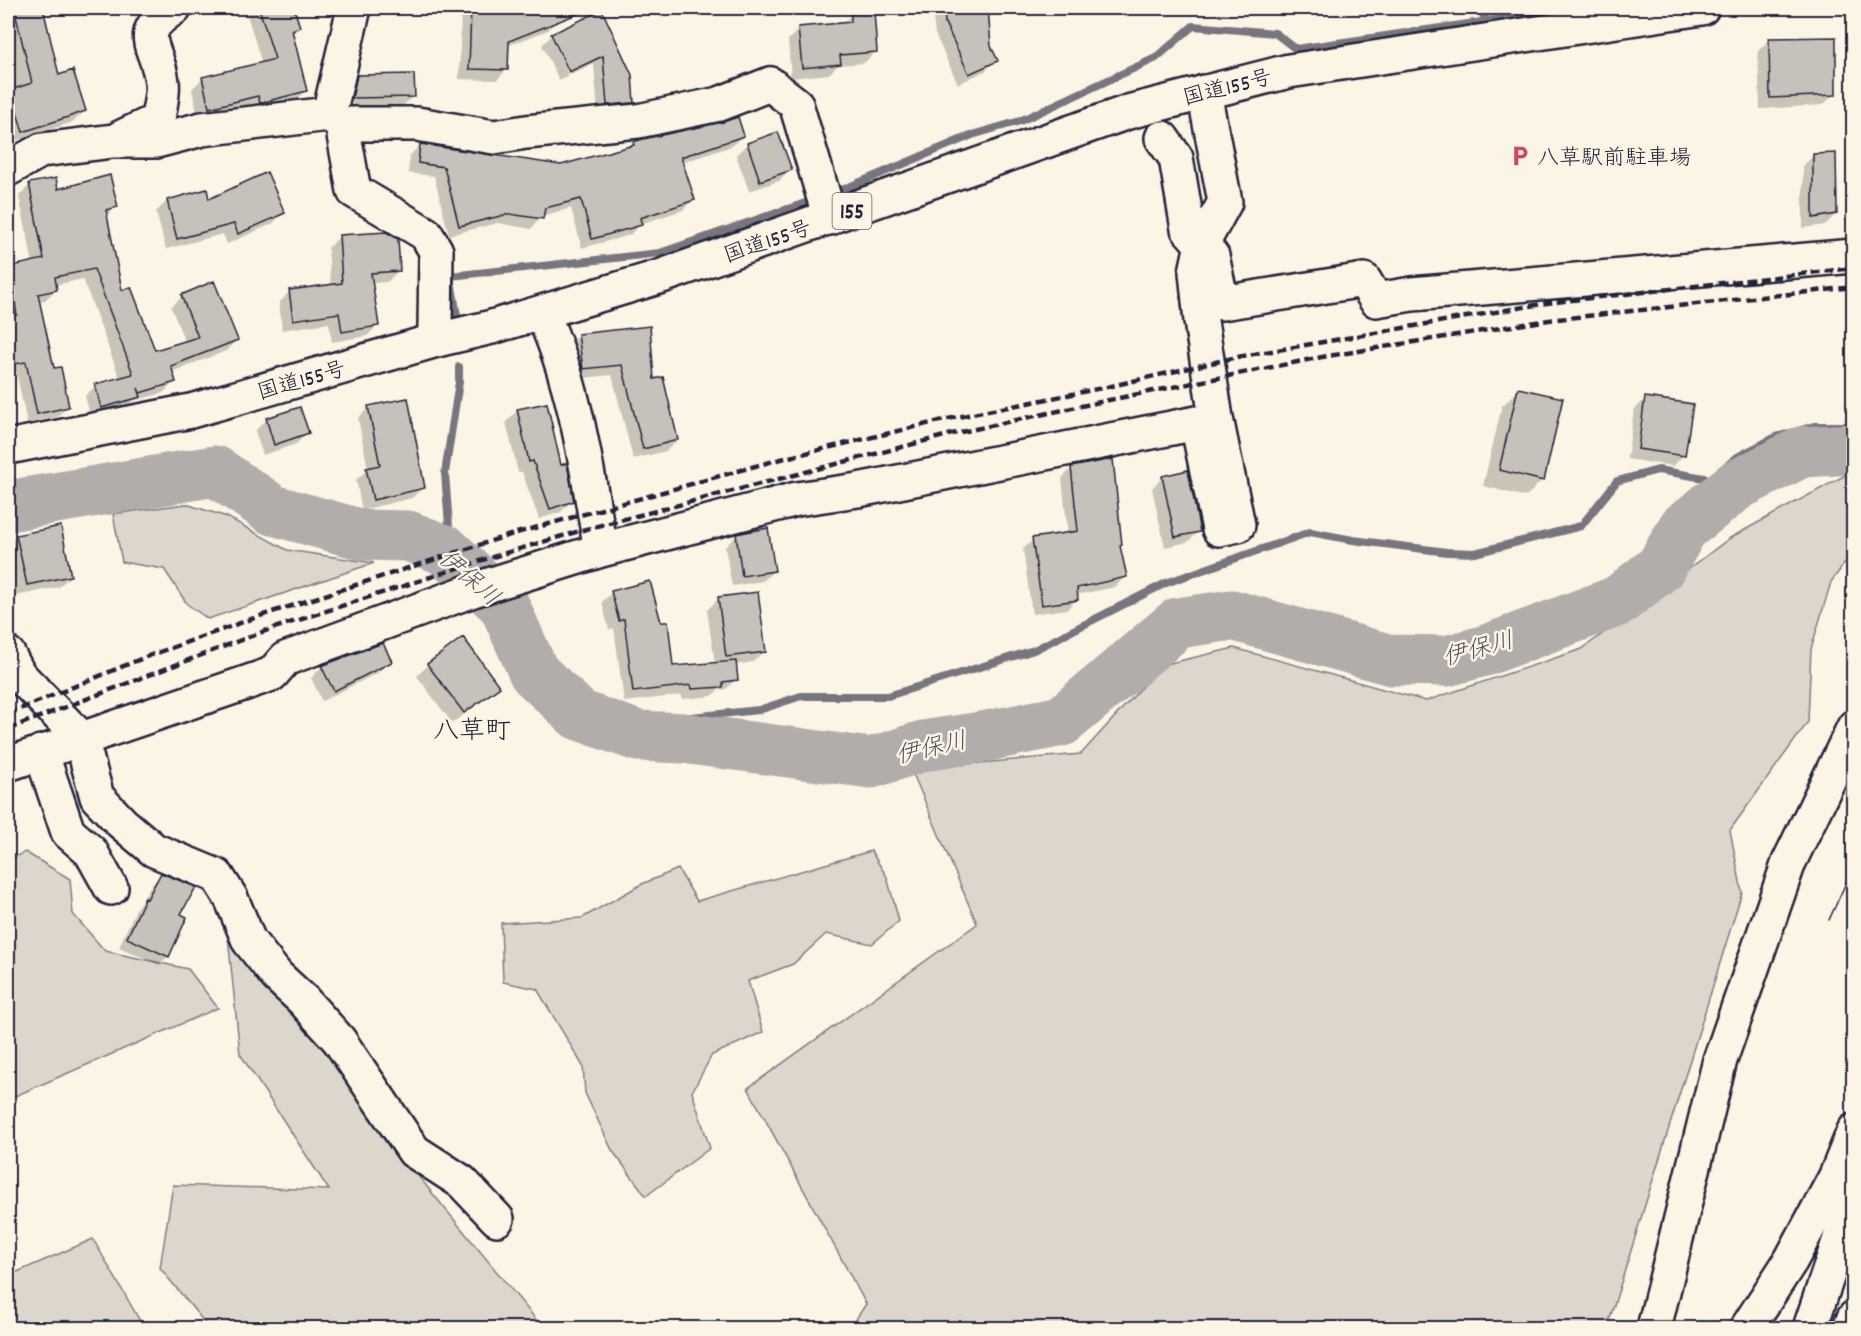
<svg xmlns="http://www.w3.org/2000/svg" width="1861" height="1336" font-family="Dekko,'Klee One',sans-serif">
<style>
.green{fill:#dcd6cc;stroke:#7f7c84;stroke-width:1.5}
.shadow{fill:#0003}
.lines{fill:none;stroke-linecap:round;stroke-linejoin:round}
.stream{stroke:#78757e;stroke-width:8}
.river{stroke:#b2adab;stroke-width:51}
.building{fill:#c6c1bb;stroke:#22223b;stroke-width:1.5}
.minor-casing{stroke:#22223b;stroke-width:38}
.major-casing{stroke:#22223b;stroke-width:38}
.highway-casing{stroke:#22223b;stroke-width:38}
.minor{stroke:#fcf5e5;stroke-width:33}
.major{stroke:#fcf5e5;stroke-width:33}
.highway{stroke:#fcf5e5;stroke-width:33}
.tram{stroke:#22223b;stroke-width:1.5}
.rail{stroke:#22223b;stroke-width:4.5;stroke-dasharray:9 4.5;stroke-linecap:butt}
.labels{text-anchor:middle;stroke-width:5;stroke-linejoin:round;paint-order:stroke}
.shield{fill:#fcf5e5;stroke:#63616e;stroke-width:1.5}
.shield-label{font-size:21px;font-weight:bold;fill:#22223b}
.street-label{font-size:22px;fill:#22223b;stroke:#fcf5e5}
.poi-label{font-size:22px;fill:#22223b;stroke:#fcf5e5;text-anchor:start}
.water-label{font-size:24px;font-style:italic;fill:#545362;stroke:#fcf5e5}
.quarter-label{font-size:26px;fill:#22223b;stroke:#fcf5e5}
</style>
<rect width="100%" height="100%" fill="#fcf5e5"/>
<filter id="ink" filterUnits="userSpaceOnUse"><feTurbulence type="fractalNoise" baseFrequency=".0167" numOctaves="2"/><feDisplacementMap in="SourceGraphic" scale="12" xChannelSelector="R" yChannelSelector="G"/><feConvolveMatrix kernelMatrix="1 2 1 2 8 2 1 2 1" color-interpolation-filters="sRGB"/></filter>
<g filter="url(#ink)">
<path class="green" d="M1853,471V552L1831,582L1811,649L1808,722L1730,830L1742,892L1607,1328H850L866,1304L748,1088L977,924L911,769L1081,754L1162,665L1234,648L1426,701L1582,649L1730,538Z
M186,504L227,517L287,550L374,563L208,619L187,604L164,569L122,562L113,514Z
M871,851L887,877L899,921L872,944L826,934L793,964L748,981L763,1032L712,1055L692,1092L710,1148L646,1196L612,1150L585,1093L583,1066L537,989L503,982L501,923L582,918L642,884L678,869L697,901Z
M25,852L70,879L73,914L105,951L188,969L218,1008L8,1099V860Z
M227,927L344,1069L392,1144L543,1328H209L160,1268L173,1185L329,1190L240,1054Z
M93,1239L144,1328H8V1276Z"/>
<path class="shadow" d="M8,8H41L58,77L84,111L73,122L12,142L8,127Z
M245,8H293L299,27L292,34L306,90L295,101L249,113L247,106L198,118L192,89L203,78L262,64Z
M461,8H554L558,20L548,30L507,46V69L497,80L459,79Z
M932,8H987L990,47L996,60L985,71L958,84L935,34Z
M601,13L632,102L623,112L598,114L594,64L571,74L554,37H551L569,76L559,80L542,45L552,35Z
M851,15L875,52L864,63L838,65L829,74L791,78L788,40L799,29L842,24Z
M1769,40L1834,94L1823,105L1760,109L1758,51Z
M358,77L413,96L402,107L342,108L347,88Z
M777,134L790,170L779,181L749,191L736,155L747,144Z
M742,136L732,146L681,163L693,199L683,210L640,224L630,235L582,248L571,208L542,216L531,229L498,223L449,235L434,176L408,173L410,155L421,145L561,166L630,148L634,144Z
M1814,155L1836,214L1825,225L1803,228V166Z
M30,185L116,206L106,217L121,292L154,351L185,342L171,307L182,297L213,283L236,340L226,351L171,372L174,382L163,393L133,401L128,407L91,418L85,396L96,386L120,379L83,279L55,285L56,290L45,300L38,302L53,370L68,406L57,417L27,423L16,371L8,373V269L33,263L19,196Z
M167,201H208L283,213L272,224L227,244L223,234L166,249L156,212Z
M339,237L398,271L387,282L371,283L378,325L367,336L332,342L329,323L282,330L279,303L290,291L331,286L328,248Z
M579,335L653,381L677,440L666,451L633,459L612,375L572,379L568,346Z
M1519,390L1542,480L1526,497L1483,486L1502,406Z
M1645,399L1684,455L1673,466L1627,459L1634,410Z
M369,407L423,487L412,498L362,510L356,480L368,469L358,418Z
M300,409L307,433L296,444L263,455L255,431L266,420Z
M517,411L560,467L572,500L561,512L539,519L522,472H518L506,422Z
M1072,468L1118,547L1125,577L1115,587L1076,595L1077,599L1067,609L1032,614L1023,549L1033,540L1068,534L1062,478Z
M1163,477L1199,531L1188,542L1165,547L1152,488Z
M17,536L70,576L59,587L16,596L8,546Z
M736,536L774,570L763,581L732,586L725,547Z
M612,592L672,667L715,664L707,610L718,599L764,651L753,662L735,665L736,679L726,689L718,690L712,696L682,699V695L624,702L614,628L609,630L602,602Z
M390,661L379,672L322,701L311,678L322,667Z
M428,665L498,687L487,698L452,723L417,676Z
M161,875L179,915L168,956L159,965L119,947L136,909L152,884Z"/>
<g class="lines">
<path class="stream" d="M1482,22L1488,8
M830,195L972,135L1020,121L1156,58L1193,26L1275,33L1296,49L1482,22L1561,8
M458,321L450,276L660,253L817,199
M445,550L449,526L445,473L459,382V367
M682,718L759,710L801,696H888L1034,650L1166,583L1310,532L1353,540L1447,552L1475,553L1581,526L1617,481L1658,470L1710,479L1739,456L1776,437L1815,426H1854"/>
<path class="river" d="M8,506L215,471L273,510L363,535L408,536L445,550L504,605L534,673L579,715L638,736L683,738L871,763L923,746L982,737L1062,721L1178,623L1232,615L1391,660L1446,661L1484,651L1618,601L1661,567L1683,528L1737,485L1802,452L1854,449"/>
</g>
<path class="building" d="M14,8H43L59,75L73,70L86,111L23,132L10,90L32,83Z
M259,8H294L300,27L292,30L307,91L260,103L258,96L209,108L202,77L275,59Z
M471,8H589L590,9L509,41L508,70L469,69Z
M944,8H988L991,46L998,61L969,74L945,23Z
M602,10L632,75L634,103L607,105L603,56L569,72L551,34Z
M874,11L877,52L840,55L841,64L802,68L798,27L851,22V13Z
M1836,37V95L1770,98L1769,38Z
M414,74L415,97L352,98L357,75Z
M738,117L744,136L681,157L695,200L640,218L642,225L592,239L581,199L545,208L543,219L509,214L459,226L444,167L418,163L420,144L561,165L634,145L633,142L643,139L723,122Z
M778,132L792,170L760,181L747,143Z
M1836,153L1837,214L1813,218V154Z
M267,172L285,213L238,234L234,224L177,239L167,200L207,189L209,199Z
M110,175L118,207L106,210L122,290L131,287L155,350L198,337L181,295L214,281L238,340L171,366L176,382L140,393L138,388L141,397L101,408L95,384L133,374L94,269L55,277L57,290L38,294L54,368L61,367L69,407L37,414L26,362L14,364L8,334V317L17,315L8,267L44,259L29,183L56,178L58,189Z
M386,232L398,239L400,271L371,273L379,326L342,332L339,313L293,320L289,290L342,283L339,235Z
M650,326L654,379L663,377L678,440L643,449L622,365L583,369L578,334Z
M1518,388L1563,398L1544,481L1499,470Z
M1645,397L1693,404L1685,456L1638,449Z
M408,398L425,488L373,500L366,468L380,465L368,406Z
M547,403L561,465L567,463L574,501L550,509L533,461L529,462L517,409Z
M300,407L309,433L274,445L266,418Z
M1113,459L1122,545L1120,546L1127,577L1077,588L1078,600L1042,605L1032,538L1078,531L1071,467Z
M1188,470L1200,532L1175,537L1162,476Z
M61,526L71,576L27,585L16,535Z
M768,528L775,571L742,576L736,534Z
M650,581L661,622H668L673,666L736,661L738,680L723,682V687L692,689L691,685L633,692L624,619L619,621L611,591Z
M758,592L766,652L726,657L718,597Z
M463,637L500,687L464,713L427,664Z
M383,643L392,662L334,691L321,666Z
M161,873L196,887L181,914L187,917L169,957L127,938L145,898L147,899Z"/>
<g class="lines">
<defs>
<path id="minor" d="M329,114L354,8
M342,124L354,191L426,234L436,251L435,327L437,340
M120,138L158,120C159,108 164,93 162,82C158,46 132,35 174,8
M1162,138L1176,158L1188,229L1212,256L1222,303L1364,280L1376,300L1412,294L1854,256
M8,169L42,150L113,141H156L202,129L329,114L342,124H417L494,137L526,132L638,121L719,104L770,84L796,104L830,218
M542,313C576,386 587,471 601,550
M8,654L19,675L81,738L97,797L122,823L154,850L217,876L231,898L249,941L277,976L303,1000L339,1040L414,1151L462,1182L497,1219
M41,752L68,832L91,852L111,888
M8,764L272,674L285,659L473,590L601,550L797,499L858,490L1197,423L1219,529L1238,525L1216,418L1201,321L1196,272L1202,244L1225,202L1204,92
M1654,1328L1720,1060L1789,862L1854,727"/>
<path id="major" d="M1747,1328L1791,1260L1836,1176L1854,1131
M1810,1328L1854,1197
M1850,1328L1854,1318"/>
<path id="highway" d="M8,447L191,411L437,340L492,327L662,276L1128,112L1289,71L1702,8"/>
</defs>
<use href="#minor" class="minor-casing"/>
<use href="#major" class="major-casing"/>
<use href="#highway" class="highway-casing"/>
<use href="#minor" class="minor"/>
<use href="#major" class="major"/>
<use href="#highway" class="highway"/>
<path class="tram" d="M1829,920L1854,865"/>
<path class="rail" d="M8,714L143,658L257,617L513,534L777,460L948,419L1107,387L1237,357L1547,303L1854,268
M8,729L262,632L489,558L586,529L952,434L1109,400L1322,357L1549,320L1854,287"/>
</g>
</g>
<defs>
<symbol id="parking-bare" viewBox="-9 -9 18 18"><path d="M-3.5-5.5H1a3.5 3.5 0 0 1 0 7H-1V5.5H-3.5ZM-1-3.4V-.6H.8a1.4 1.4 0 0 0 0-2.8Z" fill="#d1495b" stroke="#fcf5e5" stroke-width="2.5" paint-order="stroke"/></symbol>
</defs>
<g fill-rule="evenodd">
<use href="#parking-bare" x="1505" y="141" width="30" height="30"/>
</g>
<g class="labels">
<rect class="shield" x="832.5" y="193" width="39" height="36" rx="4.5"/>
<g class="shield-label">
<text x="852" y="218">155</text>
</g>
<g class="street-label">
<text transform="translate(1227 86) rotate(-14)" y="8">国道155号</text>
<text transform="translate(767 240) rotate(-19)" y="8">国道155号</text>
<text transform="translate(301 379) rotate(-16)" y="8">国道155号</text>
</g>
<g class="poi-label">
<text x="1537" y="164">八草駅前駐車場</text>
</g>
<g class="water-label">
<text transform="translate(470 577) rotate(41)" y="8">伊保川</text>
<text transform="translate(1478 648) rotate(-15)" y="8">伊保川</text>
<text transform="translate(931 747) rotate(-13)" y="8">伊保川</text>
</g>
<g class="quarter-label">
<text x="472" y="738">八草町</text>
</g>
</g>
<rect width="1861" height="1336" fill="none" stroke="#fcf5e5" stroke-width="30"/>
<rect x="15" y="15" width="1831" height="1306" fill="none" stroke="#22223b" stroke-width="2" filter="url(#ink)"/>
</svg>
